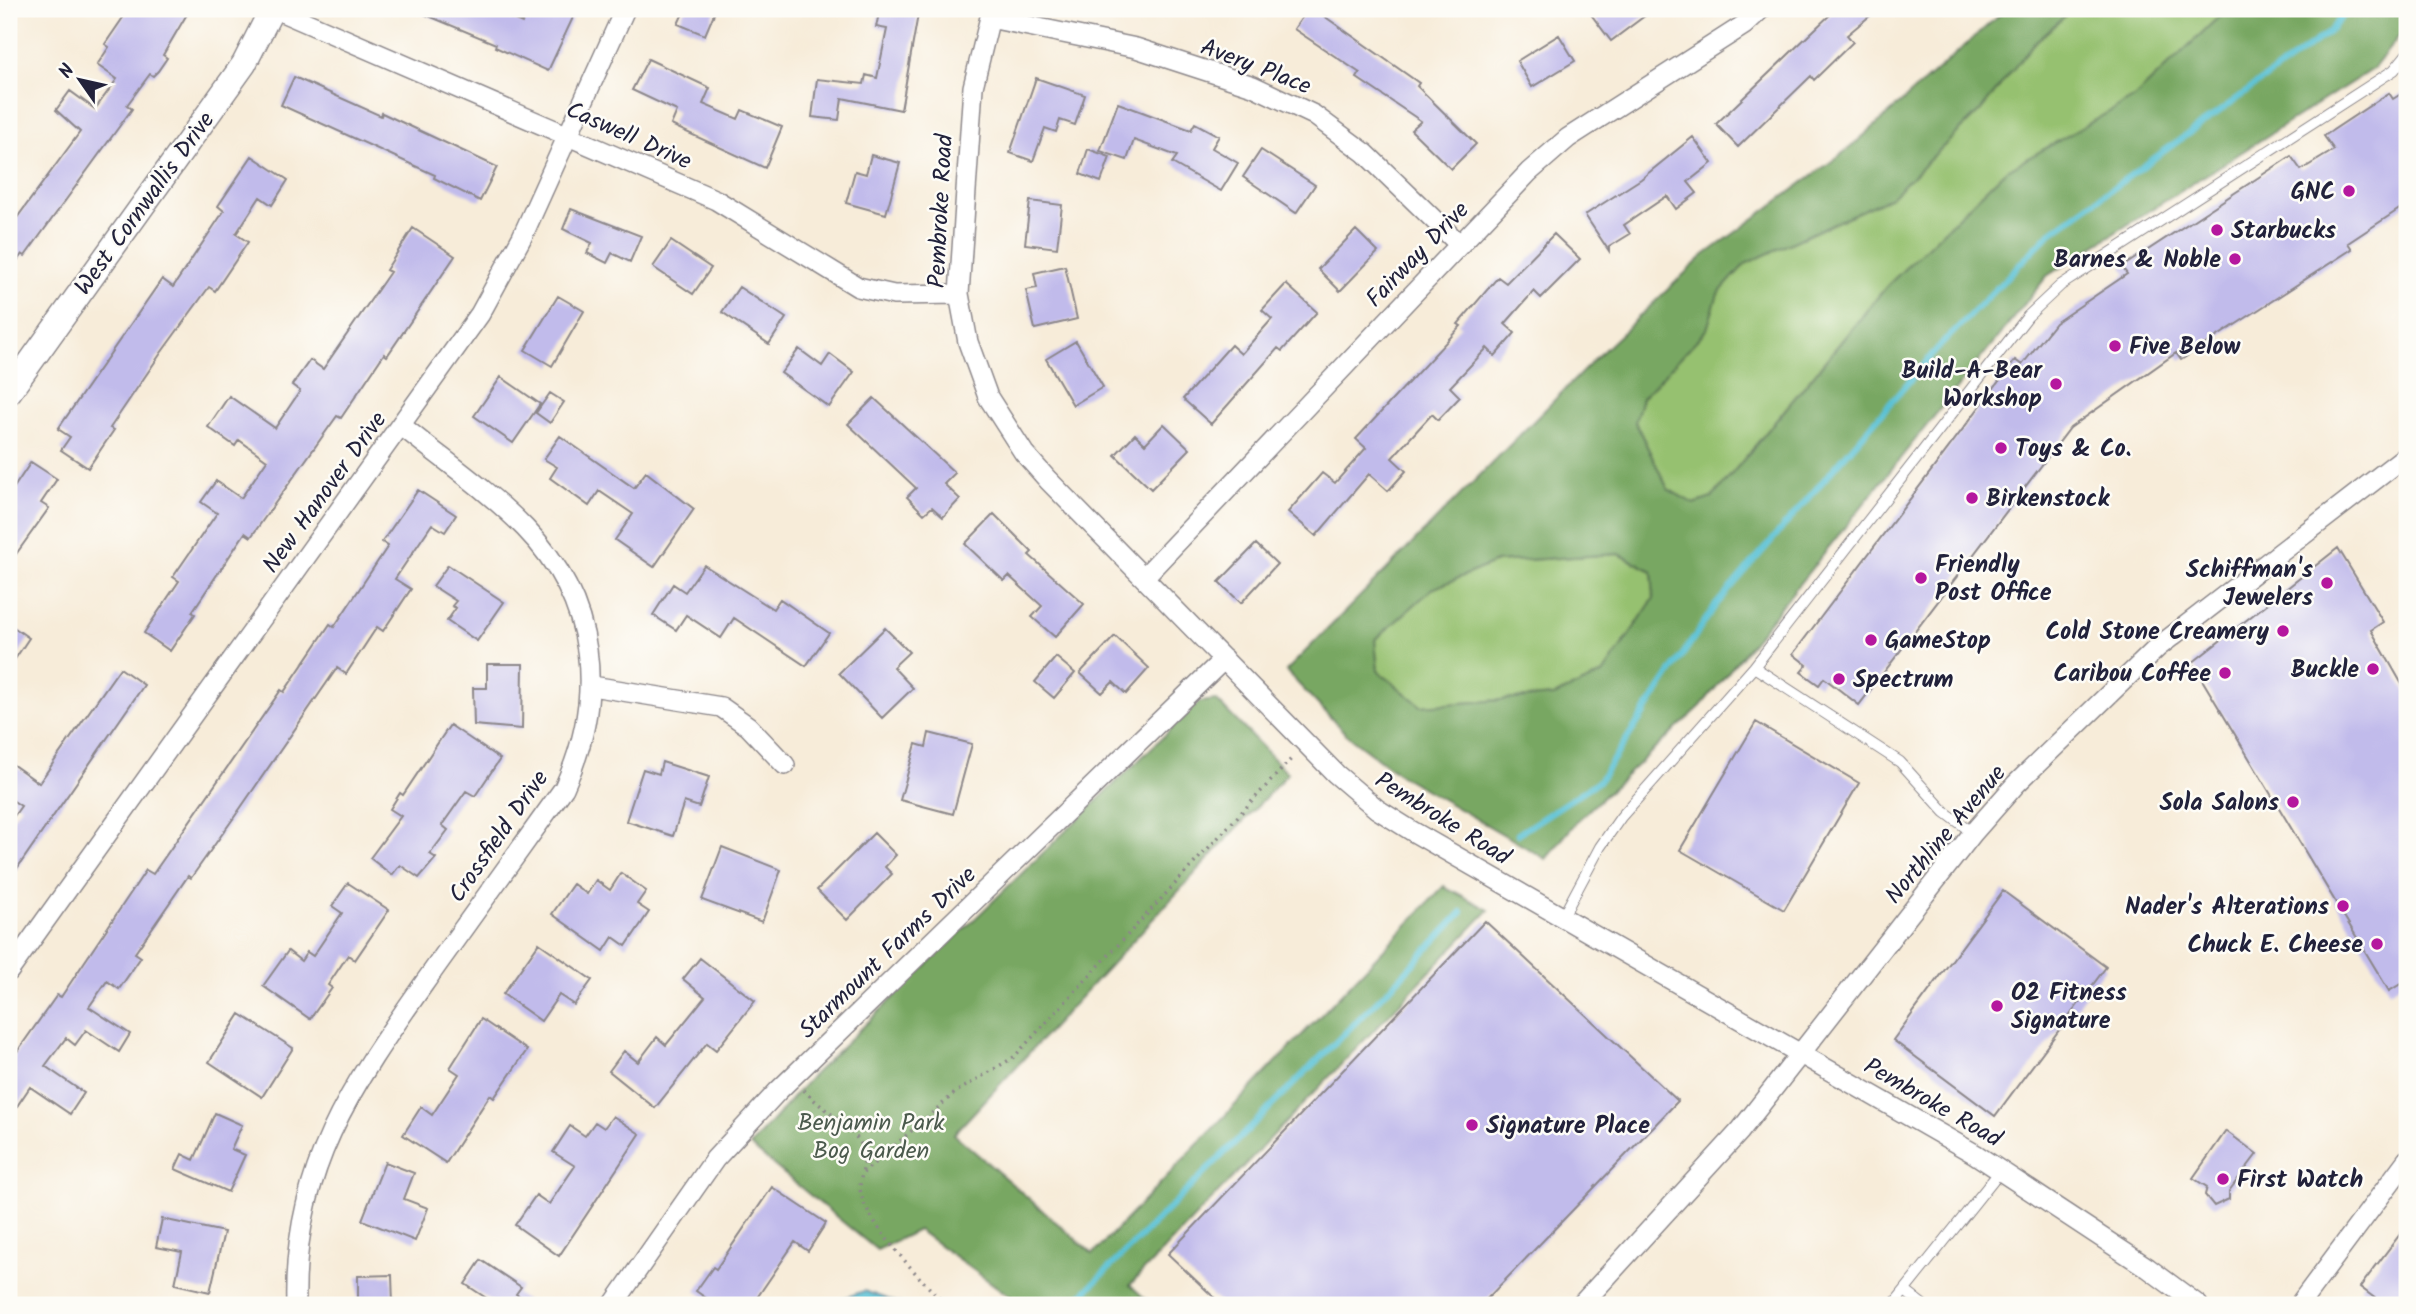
<svg xmlns="http://www.w3.org/2000/svg" width="2416" height="1314" font-family="Kalam,sans-serif">
<style>
.green{fill:#96c16f;stroke:#5c7255;stroke-width:2}
.forest{fill:#78a762;stroke:#4d644e;stroke-width:2;fill-rule:evenodd}
.water{fill:#58c1d5;stroke:#3d7288;stroke-width:2}
.lines{fill:none;stroke-linecap:round;stroke-linejoin:round}
.stream{stroke:#58c1d5;stroke-width:6}
.building{fill:#c1bbeb}
.service-casing{stroke:#8c878a;stroke-width:12}
.minor-casing{stroke:#8c878a;stroke-width:22}
.tertiary-casing{stroke:#8c878a;stroke-width:27}
.path{stroke:#8c878a;stroke-width:3.5;stroke-dasharray:2 5;stroke-linecap:butt}
.service{stroke:#fff;stroke-width:10}
.minor{stroke:#fff;stroke-width:19}
.tertiary{stroke:#fff;stroke-width:24}
.poi-dot{fill:#b5179e;stroke:#fdfcf7;stroke-width:2.5}
.labels{text-anchor:middle;stroke-width:5;stroke-linejoin:round;paint-order:stroke}
.street-label{font-size:24px;fill:#22223b;stroke:#fdfcf7}
.poi-label{font-size:24px;font-weight:bold;fill:#22223b;stroke:#fdfcf7;text-anchor:end}
.park-label{font-size:24px;fill:#4b5a4d;stroke:#fdfcf7}
</style>
<rect width="100%" height="100%" fill="#fdfcf7"/>
<filter id="ink" filterUnits="userSpaceOnUse"><feTurbulence type="fractalNoise" baseFrequency=".0143" numOctaves="2"/><feDisplacementMap in="SourceGraphic" scale="14" xChannelSelector="R" yChannelSelector="G"/><feConvolveMatrix kernelMatrix="1 2 1 2 8 2 1 2 1" color-interpolation-filters="sRGB"/></filter>
<filter id="wash" filterUnits="userSpaceOnUse"><feTurbulence type="fractalNoise" baseFrequency=".00686" numOctaves="4" result="noise"/><feDisplacementMap in="SourceGraphic" scale="28" xChannelSelector="R" yChannelSelector="G"/><feGaussianBlur stdDeviation="1.57" result="paint"/><feColorMatrix in="noise" values="0 0 0 0 0 0 0 0 0 0 0 0 0 0 0 0 0 1.4 0 .05"/><feComposite in="paint" operator="in"/></filter>
<g filter="url(#wash)">
<rect width="100%" height="100%" fill="#f7ecd9"/>
<path class="green" d="M2073,9H2227L2135,97L2004,172L1887,286L1712,498L1694,504L1668,489L1635,422L1642,398L1707,329L1717,294L1745,264L1891,197L1980,111L2033,44Z
M1619,554L1652,571L1654,598L1603,674L1554,696L1421,706L1378,671L1375,640L1432,589L1496,562Z"/>
<path class="forest" d="M2006,9H2073L2033,44L1980,111L1891,197L1745,264L1718,294L1707,329L1642,398L1635,422L1668,489L1694,504L1712,498L1887,286L2004,172L2135,97L2227,9H2407V26L2374,68L2047,276L1701,706L1577,821L1546,859L1400,775L1347,735L1286,671L1602,352L1702,257L1851,147ZM1619,554L1652,571L1654,598L1603,674L1554,696L1421,706L1378,671L1375,640L1432,589L1496,562Z
M1216,700L1288,773L954,1134L1093,1254L1444,886L1489,910L1130,1285L1152,1305H1022L918,1230L877,1250L750,1146L809,1079L1199,702Z"/>
<path class="water" d="M864,1291L903,1305H836L841,1299Z"/>
<g class="lines">
<path class="stream" d="M1518,834L1599,781L1715,606L1938,348L2049,234L2328,33L2349,9
M1072,1305L1400,978L1462,912"/>
</g>
<g id="blocks">
<path class="building" d="M129,9H190L163,55L167,58L158,71L153,76L150,74L127,105L132,109L25,256L22,254L9,272V214L16,219L80,132L56,110L70,91L95,109L117,79L97,65L109,47L105,44Z
M412,9H489L522,23L527,11L540,16L544,9H577L548,71L495,47L496,44Z
M685,9H716L705,35L678,24Z
M880,9H919L901,110L842,98L839,120L812,117L817,79L864,84L866,75L877,78L887,29L876,27Z
M1308,9H1314L1419,83L1417,86L1476,144L1451,169L1411,130L1421,121L1357,78L1360,73L1294,29Z
M1587,9H1654L1611,41Z
M1836,9H1878L1847,35L1853,42L1814,80L1811,76L1738,147L1716,124Z
M1559,35L1575,61L1532,87L1517,61Z
M648,59L710,88L703,104L738,119L742,110L782,127L765,168L671,125L677,111L632,90Z
M294,77L381,116L382,113L497,167L480,201L434,178L435,175L281,105Z
M1036,78L1085,95L1075,125L1060,120L1056,132L1045,128L1033,161L1010,153Z
M2407,90V204L2348,243L2352,249L2181,360L2176,353L2070,428L1859,705L1824,678L1819,685L1801,672L1807,665L1793,654L2015,360L2022,365L2055,323L2127,274L2122,267L2291,156L2301,170L2334,150L2324,136L2389,93L2393,99Z
M1118,103L1191,130L1195,123L1219,136L1212,148L1238,163L1221,191L1172,163L1177,156L1134,140L1127,160L1100,151Z
M1693,137L1712,163L1688,182L1697,193L1676,209L1667,196L1624,225L1630,234L1609,247V251L1585,215L1641,179Z
M1088,149L1110,157L1101,182L1080,174Z
M1261,150L1315,185L1296,213L1243,177Z
M871,155L900,163L886,214L846,203L855,171L866,174Z
M252,156L288,180L272,205L260,197L236,234L248,242L215,291L209,287L161,353L110,428L114,430L88,468L61,450L70,437L58,429L162,279L173,287L224,211L218,206Z
M1030,201L1062,205L1057,248L1025,244Z
M571,209L641,236L630,262L612,253L607,263L587,253L592,243L563,229Z
M413,228L455,256L387,356L384,354L341,418L337,416L251,537L245,533L192,612L195,614L170,651L144,633L179,581L173,577L217,513L201,502L216,481L241,498L267,460L239,440L235,446L208,427L229,396L275,428L300,391L292,385L310,360L323,369L390,272L386,270Z
M1356,230L1378,252L1340,291L1318,269Z
M1554,234L1580,259L1541,298L1534,291L1505,324L1515,333L1495,356L1487,348L1450,387L1460,397L1438,420L1432,414L1392,458L1406,471L1388,491L1369,474L1316,536L1288,512L1322,473L1335,483L1366,448L1356,439L1461,326L1458,324L1498,277L1506,283Z
M671,241L711,268L693,294L653,267Z
M1065,266L1077,319L1035,329L1026,290L1037,288L1034,273Z
M1286,284L1317,312L1282,351L1278,348L1211,424L1183,399L1231,345L1241,354L1272,319L1262,310Z
M739,287L786,318L769,344L722,312Z
M558,296L584,311L552,366L525,350Z
M1076,341L1103,387L1073,405L1046,359Z
M799,349L822,366L830,354L854,372L829,407L781,373Z
M501,377L540,404L513,443L474,416Z
M550,393L564,402L550,423L536,413Z
M874,398L955,473L944,484L960,499L943,517L932,507L924,514L907,497L916,488L848,424Z
M1164,424L1190,449L1151,489L1115,455L1135,434L1145,444Z
M560,436L634,488L646,472L694,509L654,567L615,540L633,514L599,491L589,506L550,478L557,467L544,459Z
M31,462L57,479L41,503L49,508L9,564V495Z
M418,490L456,515L445,532L432,524L395,579L411,589L383,631L377,627L346,674L337,668L235,816L191,878L188,876L135,953L141,957L119,989L107,981L89,1007L130,1034L119,1052L86,1030L75,1045L66,1038L45,1066L84,1093L70,1114L30,1087L9,1118V1063L57,995L61,997L146,870L153,874L281,690L284,692L330,624L334,627L388,546L382,542Z
M994,514L1032,552L1029,555L1084,604L1055,637L1032,617L1042,606L1009,576L1004,581L965,544Z
M1256,544L1277,564L1241,603L1219,582Z
M2338,548L2383,622L2371,630L2407,693V980L2389,991L2192,663Z
M448,565L504,602L477,641L447,621L456,608L452,606L456,601L433,586Z
M704,565L773,609L780,599L829,633L806,666L734,618L721,638L686,615L676,630L653,615L673,584L685,592Z
M9,624L29,638L9,668Z
M885,628L909,652L893,667L913,688L882,718L839,673Z
M1115,636L1149,668L1126,694L1113,682L1102,693L1080,673Z
M1056,657L1075,673L1054,698L1035,682Z
M487,664H523L522,729L474,725L473,688H487Z
M120,668L144,685L9,880V823L21,806L9,798V762L39,783Z
M1756,722L1859,783L1784,910L1680,850Z
M450,725L500,759L475,796L466,791L442,825L448,830L430,854L436,858L419,878L400,865L392,875L370,858L401,816L390,809L400,793L403,795Z
M929,733L972,744L953,814L900,800L916,744L926,747Z
M662,762L709,777L699,807L684,802L673,836L626,821L643,769L659,774Z
M874,833L896,855L885,867L892,874L847,920L817,890Z
M722,847L781,870L762,922L702,900Z
M621,873L646,891L637,904L649,912L626,946L613,937L604,951L552,914L573,884L587,894L596,880L610,890Z
M348,883L389,910L355,960L348,955L328,985L332,988L310,1019L263,986L288,951L301,961L307,952L313,956L342,913L332,906Z
M2003,891L2106,967L1995,1116L1893,1040Z
M1485,921L1678,1101L1481,1305H1222L1168,1254Z
M539,943L592,980L574,1005L559,995L541,1021L503,994Z
M700,958L755,1001L716,1050L707,1043L655,1108L609,1071L624,1051L638,1062L657,1037L666,1045L705,997L683,979Z
M240,1014L293,1048L262,1097L209,1062Z
M481,1019L527,1050L494,1098L490,1095L446,1163L403,1135L421,1107L432,1115L459,1074L450,1068Z
M215,1113L242,1125L231,1149L245,1155L228,1192L175,1169L182,1154L194,1160Z
M613,1116L640,1134L559,1256L515,1225L536,1195L549,1204L575,1166L553,1152L570,1126L585,1136L595,1122L604,1128Z
M2226,1131L2257,1154L2229,1191V1199L2214,1206L2205,1195L2207,1187L2193,1178Z
M385,1162L414,1173L404,1199L428,1208L415,1241L362,1220Z
M772,1187L826,1223L808,1251L795,1242L752,1305H716L696,1291L713,1267L716,1269Z
M162,1219L224,1232L210,1292L175,1284L182,1252L156,1247Z
M2407,1225V1305H2384L2360,1287Z
M481,1260L521,1287L516,1294L532,1305H497L465,1284Z
M392,1275L393,1305H358V1276Z"/>
</g>
</g>
<g filter="url(#ink)">
<use href="#blocks" fill-opacity="0" stroke="#8c878a" stroke-width="2"/>
<g class="lines">
<defs>
<path id="service" d="M1754,667L1900,762L1945,812L1973,833
M1562,918L1600,847L1621,817L1754,667L2028,316L2061,285L2394,70L2407,54
M1905,1291L1923,1305
M1893,1305L2001,1170"/>
<path id="minor" d="M275,9L716,200L858,287L894,295L959,294
M992,9L973,87L959,294L968,342L988,397L1024,453L1048,480L1336,774L1377,809L1412,831L1975,1154L2148,1268L2198,1305
M990,18L1136,48L1253,86L1314,115L1365,153L1459,244
M1145,576L1529,172L1568,138L1744,25L1761,9
M592,686L721,707L748,726L785,765
M9,971L480,314L522,237L625,9
M296,1305C292,1162 359,1076 437,965C480,906 522,847 564,788C606,697 597,602 525,528C488,490 442,459 402,426
M613,1305L715,1159L778,1091L1224,659
M1581,1305L1740,1131L1973,833L2016,784L2158,647L2407,455
M2299,1305L2407,1160"/>
<path id="tertiary" d="M9,392L244,64L272,9"/>
</defs>
<use href="#service" class="service-casing"/>
<use href="#minor" class="minor-casing"/>
<use href="#tertiary" class="tertiary-casing"/>
<path class="path" d="M804,1090C820,1108 846,1122 859,1141C871,1158 860,1171 860,1188C862,1219 924,1283 946,1305
M863,1173L956,1092L1014,1057L1293,757"/>
<use href="#service" class="service"/>
<use href="#minor" class="minor"/>
<use href="#tertiary" class="tertiary"/>
</g>
</g>
<g class="poi-dot">
<circle cx="2349" cy="191" r="7"/>
<circle cx="2217" cy="230" r="7"/>
<circle cx="2235" cy="259" r="7"/>
<circle cx="2115" cy="346" r="7"/>
<circle cx="2056" cy="384" r="7"/>
<circle cx="2001" cy="448" r="7"/>
<circle cx="1972" cy="498" r="7"/>
<circle cx="1921" cy="578" r="7"/>
<circle cx="2327" cy="583" r="7"/>
<circle cx="2283" cy="631" r="7"/>
<circle cx="1871" cy="640" r="7"/>
<circle cx="2373" cy="669" r="7"/>
<circle cx="2225" cy="673" r="7"/>
<circle cx="1839" cy="679" r="7"/>
<circle cx="2293" cy="802" r="7"/>
<circle cx="2343" cy="906" r="7"/>
<circle cx="2377" cy="944" r="7"/>
<circle cx="1997" cy="1006" r="7"/>
<circle cx="1472" cy="1125" r="7"/>
<circle cx="2223" cy="1179" r="7"/>
</g>
<g class="labels">
<g class="street-label">
<text transform="translate(1256 66) rotate(21)" y="8">Avery Place</text>
<text transform="translate(629 135) rotate(24)" y="8">Caswell Drive</text>
<text transform="translate(144 203) rotate(-54)" y="8">West Cornwallis Drive</text>
<text transform="translate(940 211) rotate(-87)" y="8">Pembroke Road</text>
<text transform="translate(1417 254) rotate(-46)" y="8">Fairway Drive</text>
<text transform="translate(324 492) rotate(-54)" y="8">New Hanover Drive</text>
<text transform="translate(1443 818) rotate(32)" y="8">Pembroke Road</text>
<text transform="translate(1945 834) rotate(-50)" y="8">Northline Avenue</text>
<text transform="translate(498 836) rotate(-55)" y="8">Crossfield Drive</text>
<text transform="translate(887 952) rotate(-44)" y="8">Starmount Farms Drive</text>
<text transform="translate(1933 1102) rotate(30)" y="8">Pembroke Road</text>
</g>
<g class="poi-label">
<text x="2335" y="199">GNC</text>
<text x="2231" y="238" text-anchor="start">Starbucks</text>
<text x="2221" y="267">Barnes &amp; Noble</text>
<text x="2129" y="354" text-anchor="start">Five Below</text>
<text x="2042" y="378">Build-A-Bear<tspan x="2042" dy="28">Workshop</tspan></text>
<text x="2015" y="456" text-anchor="start">Toys &amp; Co.</text>
<text x="1986" y="506" text-anchor="start">Birkenstock</text>
<text x="1935" y="572" text-anchor="start">Friendly<tspan x="1935" dy="28">Post Office</tspan></text>
<text x="2313" y="577">Schiffman's<tspan x="2313" dy="28">Jewelers</tspan></text>
<text x="2269" y="639">Cold Stone Creamery</text>
<text x="1885" y="648" text-anchor="start">GameStop</text>
<text x="2359" y="677">Buckle</text>
<text x="2211" y="681">Caribou Coffee</text>
<text x="1853" y="687" text-anchor="start">Spectrum</text>
<text x="2279" y="810">Sola Salons</text>
<text x="2329" y="914">Nader's Alterations</text>
<text x="2363" y="952">Chuck E. Cheese</text>
<text x="2011" y="1000" text-anchor="start">O2 Fitness<tspan x="2011" dy="28">Signature</tspan></text>
<text x="1486" y="1133" text-anchor="start">Signature Place</text>
<text x="2237" y="1187" text-anchor="start">First Watch</text>
</g>
<g class="park-label">
<text x="871" y="1130">Benjamin Park<tspan x="871" dy="28">Bog Garden</tspan></text>
</g>
</g>
<rect width="2416" height="1314" fill="none" stroke="#fdfcf7" stroke-width="35"/>
<g transform="translate(80 80) rotate(304)" stroke="#fdfcf7" stroke-width="5" paint-order="stroke">
<path d="M0-5L12 26L0 18L-12 26Z" fill="#22223b"/>
<text y="-10" font-size="19" font-weight="bold" text-anchor="middle" fill="#22223b">N</text>
</g>
</svg>
